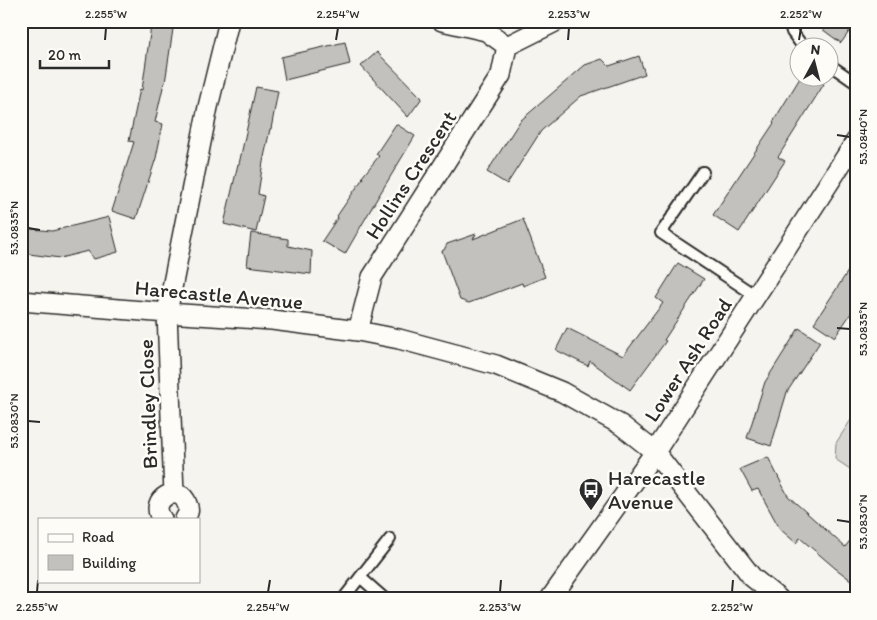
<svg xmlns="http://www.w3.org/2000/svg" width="877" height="620" font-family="Itim,sans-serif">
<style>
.green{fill:#d7d6d2;stroke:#81807e}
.building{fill:#c2c1be;stroke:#2b2b2b}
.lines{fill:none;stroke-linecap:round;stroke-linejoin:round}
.lane-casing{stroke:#2b2b2b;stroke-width:14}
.street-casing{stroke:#2b2b2b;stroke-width:22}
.lane{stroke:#fdfcf7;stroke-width:10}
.street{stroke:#fdfcf7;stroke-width:19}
.ticks{fill:none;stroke:#2b2b2b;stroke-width:2}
.labels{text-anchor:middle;stroke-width:5;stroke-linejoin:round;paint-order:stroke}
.street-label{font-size:21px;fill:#2b2b2b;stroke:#fdfcf7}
.poi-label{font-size:21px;fill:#2b2b2b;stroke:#fdfcf7;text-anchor:start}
.neatline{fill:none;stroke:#2b2b2b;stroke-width:2}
.ticks-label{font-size:12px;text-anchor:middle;fill:#2b2b2b}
</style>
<rect width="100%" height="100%" fill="#f5f4ef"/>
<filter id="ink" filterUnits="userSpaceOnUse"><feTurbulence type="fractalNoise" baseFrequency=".02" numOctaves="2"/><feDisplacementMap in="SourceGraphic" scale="10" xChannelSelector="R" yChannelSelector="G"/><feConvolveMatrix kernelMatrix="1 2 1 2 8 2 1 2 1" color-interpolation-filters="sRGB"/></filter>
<g filter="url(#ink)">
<path class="green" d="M856,412V473L835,459L836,443Z"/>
<path class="building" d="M811,21H856V22L841,43Z
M151,26L173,29L165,83H164L155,122L163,124L156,158L136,219L112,211L134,142L129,141L140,89L142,90Z
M345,42L350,64L285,80L281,57Z
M377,52L422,98L408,117L361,66Z
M639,56L645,74L581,96L541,131L507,184L487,172L520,121L585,65L602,59L609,66Z
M800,78H813L824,84L778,157L785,161L739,232L713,215L774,123L773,122Z
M256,87L278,91L271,129H270L263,162L258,194L264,196L256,232L224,224L238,164H239Z
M396,124L415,136L375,202L345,254L322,241L338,217L337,216L363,178L362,177L379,156L376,154Z
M109,217L118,252L94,259L88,251L60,258L21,253V228L52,231Z
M523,219L545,277L523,286L522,283L469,303L460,300L442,251L444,250L447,244L476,234L473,239Z
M251,233L288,239V246L312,251L311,274L247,266Z
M856,259V306L835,337L814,323Z
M678,263L704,279L664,340L666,341L630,390L590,361L588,366L556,350L567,328L623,356L663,303L656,298Z
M799,328L820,342L787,392L771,446L747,438L765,382Z
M768,457L788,496L845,547L856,533V584L835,568L800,538L796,543L780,529L758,489L752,491L740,469Z"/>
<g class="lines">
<defs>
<path id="lane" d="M789,21L792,32L804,48
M830,65L856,83
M703,172L661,233L756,296
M360,577L385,599
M343,599L390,539"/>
<path id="street" d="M507,46L557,21
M21,301L167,313L272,320L358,331L399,339L496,365L562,392L621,425L655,452L752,577L779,599
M358,331L372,277L501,75L507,46L486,31L442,21
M174,494L167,313L208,107L229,21
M162,519C147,499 180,482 187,504C190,510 188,514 185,519
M550,599L655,452L856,141"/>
</defs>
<use href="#lane" class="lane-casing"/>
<use href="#street" class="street-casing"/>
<use href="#lane" class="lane"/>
<use href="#street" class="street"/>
</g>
</g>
<path class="ticks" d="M105,40L106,28M336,40L338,28M568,40L569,28M799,40L801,28M837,135L850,137M28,228L40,230M837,328L850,329M28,421L40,422M837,520L850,522M37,592L38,580M268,592L270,580M500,592L501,580M732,592L733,580"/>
<defs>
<symbol id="bus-pin" viewBox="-11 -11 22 30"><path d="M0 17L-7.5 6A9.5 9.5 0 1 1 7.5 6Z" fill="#2b2b2b" stroke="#fdfcf7"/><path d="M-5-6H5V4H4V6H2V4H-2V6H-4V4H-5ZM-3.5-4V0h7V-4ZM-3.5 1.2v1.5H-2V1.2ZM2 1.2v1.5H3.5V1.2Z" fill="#fff"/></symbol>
</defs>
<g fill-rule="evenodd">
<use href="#bus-pin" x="577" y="476" width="28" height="38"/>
</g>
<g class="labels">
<g class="street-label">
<text transform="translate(411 175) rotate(-57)" y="7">Hollins Crescent</text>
<text transform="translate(219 295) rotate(5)" y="7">Harecastle Avenue</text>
<text transform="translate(688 360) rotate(-57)" y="7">Lower Ash Road</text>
<text transform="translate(148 404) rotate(-92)" y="7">Brindley Close</text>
</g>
<g class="poi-label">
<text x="608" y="485">Harecastle<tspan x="608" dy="24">Avenue</tspan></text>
</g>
</g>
<rect width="877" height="620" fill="none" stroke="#fdfcf7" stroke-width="55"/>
<rect x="38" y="518" width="162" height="65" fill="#fdfcf7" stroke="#a9a8a5"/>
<rect x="48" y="534" width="25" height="8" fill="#fdfcf7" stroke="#a9a8a5"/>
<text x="82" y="542" font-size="15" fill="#2b2b2b">Road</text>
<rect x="48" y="555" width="25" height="15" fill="#c2c1be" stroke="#a9a8a5"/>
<text x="82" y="568" font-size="15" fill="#2b2b2b">Building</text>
<g transform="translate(814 62) rotate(7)"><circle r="24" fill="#fdfcf7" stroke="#a9a8a5"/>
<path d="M0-4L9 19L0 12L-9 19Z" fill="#2b2b2b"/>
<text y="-8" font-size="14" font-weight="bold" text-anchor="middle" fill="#2b2b2b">N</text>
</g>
<path d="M40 60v8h69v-8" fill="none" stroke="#2b2b2b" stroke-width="2.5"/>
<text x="48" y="60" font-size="15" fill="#2b2b2b" stroke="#fdfcf7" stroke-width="4" paint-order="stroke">20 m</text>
<rect x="28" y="28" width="822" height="564" class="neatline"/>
<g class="ticks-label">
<text x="106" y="18">2.255°W</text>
<text x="338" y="18">2.254°W</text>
<text x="569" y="18">2.253°W</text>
<text x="801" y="18">2.252°W</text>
<text transform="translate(863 137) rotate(-90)" y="4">53.0840°N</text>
<text transform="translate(14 228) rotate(-90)" y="4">53.0835°N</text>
<text transform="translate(863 329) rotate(-90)" y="4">53.0835°N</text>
<text transform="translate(14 421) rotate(-90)" y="4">53.0830°N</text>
<text transform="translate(863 522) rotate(-90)" y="4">53.0830°N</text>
<text x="37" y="611">2.255°W</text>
<text x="268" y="611">2.254°W</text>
<text x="500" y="611">2.253°W</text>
<text x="732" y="611">2.252°W</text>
</g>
</svg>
